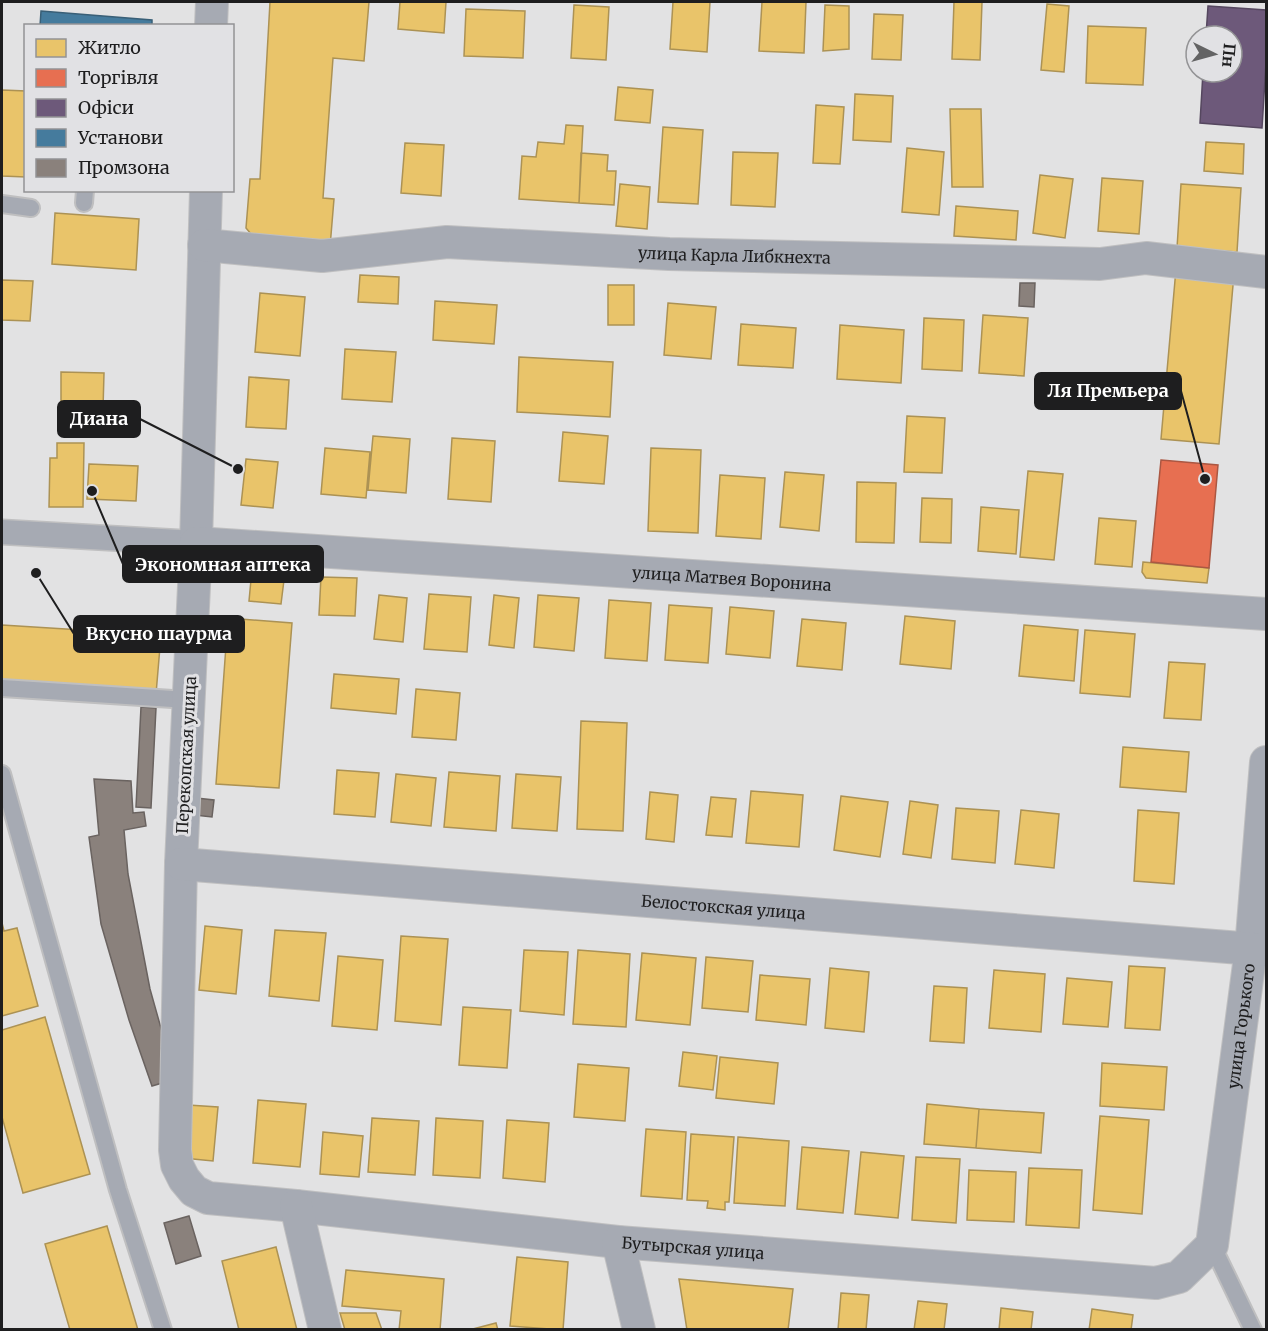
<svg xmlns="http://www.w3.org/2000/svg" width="1268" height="1331" font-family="Merriweather,serif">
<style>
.homes{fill:#e9c46a;stroke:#ac9254;stroke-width:1.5}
.shops{fill:#e76f51;stroke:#ab5742;stroke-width:1.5}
.offices{fill:#6d597a;stroke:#55475f;stroke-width:1.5}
.public{fill:#457b9d;stroke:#395f77;stroke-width:1.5}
.industry{fill:#8a817c;stroke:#6a6360;stroke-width:1.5}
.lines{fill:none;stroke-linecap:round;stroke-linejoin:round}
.service-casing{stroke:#bfbfc0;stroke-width:20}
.pedestrian-casing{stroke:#bfbfc0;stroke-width:27}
.minor-casing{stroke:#bfbfc0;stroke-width:34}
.service{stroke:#a6aab3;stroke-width:16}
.pedestrian{stroke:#a6aab3;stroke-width:24}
.minor{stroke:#a6aab3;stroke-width:32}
.labels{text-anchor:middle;stroke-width:6;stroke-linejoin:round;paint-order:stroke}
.street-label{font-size:16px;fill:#1e1e1f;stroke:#e1e1e4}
.leader{fill:none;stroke:#1e1e1f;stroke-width:2}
.callout-dot{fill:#1e1e1f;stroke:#e1e1e4;stroke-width:2}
.callout{fill:#1e1e1f;stroke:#1e1e1f;stroke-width:2}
.callout-label{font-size:18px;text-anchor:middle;font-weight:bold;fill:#fff}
</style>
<rect width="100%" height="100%" fill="#e2e2e3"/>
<path class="homes" d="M270,2H369L364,61L333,58L323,198L334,199L330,247L257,241L246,228L250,179H260Z
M400,2H446L444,33L398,29Z
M673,2H710L707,52L670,49Z
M762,2H806L804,53L759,51Z
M954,2H982L980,60L952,59Z
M1047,4L1069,6L1064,72L1041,70Z
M574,5L609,7L606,60L571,58Z
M825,5L849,6V49L823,51Z
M466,9L525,11L523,58L464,56Z
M874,14L903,15L901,60L872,59Z
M1088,26L1146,28L1143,85L1086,83Z
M618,87L653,90L650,123L615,120Z
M2,90L26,91V177L2,176Z
M855,94L893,96L891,142L853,140Z
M816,105L844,107L840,164L813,163Z
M950,109H981L983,187H952Z
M566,125L583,126L579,203L519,199L522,156L536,157L538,142L564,144Z
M663,127L703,130L698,204L658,202Z
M1206,142L1244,144L1243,174L1204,171Z
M405,143L444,145L441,196L401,193Z
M907,148L944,152L939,215L902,212Z
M733,152L778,153L775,207L731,205Z
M581,153L608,155L607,171H616L614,205L579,203Z
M1040,175L1073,179L1065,238L1033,233Z
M1102,178L1143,181L1139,234L1098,231Z
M620,184L650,187L647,229L616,226Z
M1181,184L1241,188L1237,252L1177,248Z
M956,206L1018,211L1016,240L954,236Z
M55,213L139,219L136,270L52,264Z
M1176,269L1234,274L1219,444L1161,439Z
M360,275L399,277L398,304L358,302Z
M2,280L33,281L30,321L2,320Z
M608,285H634V325H608Z
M260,293L305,297L300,356L255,352Z
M435,301L497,305L494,344L433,340Z
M668,303L716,307L711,359L664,355Z
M983,315L1028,318L1024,376L979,373Z
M924,318L964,320L962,371L922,369Z
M741,324L796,328L793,368L738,365Z
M840,325L904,330L901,383L837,379Z
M345,349L396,352L392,402L342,399Z
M519,357L613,362L610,417L517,412Z
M61,372L104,373L103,409L61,408Z
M249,377L289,380L286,429L246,427Z
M907,416L945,418L942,473L904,472Z
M563,432L608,436L604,484L559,481Z
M373,436L410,439L406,493L368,490Z
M452,438L495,441L491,502L448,499Z
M57,443H84L83,507H49L50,458H57Z
M325,448L370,452L366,498L321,494Z
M651,448L701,450L698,533L648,531Z
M246,459L278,462L273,508L241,505Z
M89,464L138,466L136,501L87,499Z
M1028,471L1063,474L1054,560L1020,557Z
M785,472L824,475L819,531L780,527Z
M720,475L765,478L761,539L716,536Z
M857,482L896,483L894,543L856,542Z
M922,498L952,499L951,543L920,542Z
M981,507L1019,510L1016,554L978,551Z
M1099,518L1136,521L1132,567L1095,564Z
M1143,562L1209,568L1207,583L1146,578L1142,572Z
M252,569L285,572L281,604L249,601Z
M321,577L357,578L355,616L319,615Z
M429,594L471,597L467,652L424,649Z
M379,595L407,598L403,642L374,639Z
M494,595L519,598L514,648L489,645Z
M538,595L579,598L574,651L534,647Z
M609,600L651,603L647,661L605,658Z
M669,605L712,608L708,663L665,660Z
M730,607L774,611L770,658L726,654Z
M905,616L955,621L951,669L900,664Z
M228,618L292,623L279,788L216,784Z
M802,619L846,623L842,670L797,666Z
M2,625L161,635L156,694L2,685Z
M1024,625L1078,630L1074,681L1019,676Z
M1085,630L1135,634L1130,697L1080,693Z
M1169,662L1205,664L1201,720L1164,718Z
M334,674L399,679L396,714L331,708Z
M416,689L460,693L456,740L412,737Z
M581,721L627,723L623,831L577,829Z
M1123,747L1189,752L1186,792L1120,787Z
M337,770L379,773L375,817L334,814Z
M449,772L500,776L496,831L444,827Z
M396,774L436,778L431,826L391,822Z
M516,774L561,777L557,831L512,828Z
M751,791L803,795L799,847L746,843Z
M650,792L678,795L674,842L646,839Z
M841,796L888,802L880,857L834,850Z
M711,797L736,799L732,837L706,835Z
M910,801L938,805L931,858L903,854Z
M956,808L999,811L995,863L952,859Z
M1021,810L1059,814L1054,868L1015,864Z
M1138,810L1179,813L1174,884L1134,881Z
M2,923L4,931L17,928L38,1006L2,1016Z
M205,926L242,930L236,994L199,990Z
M275,930L326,933L319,1001L269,996Z
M401,936L448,939L441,1025L395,1021Z
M524,950L568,952L564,1015L520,1011Z
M578,950L630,954L626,1027L573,1024Z
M642,953L696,958L690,1025L636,1020Z
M338,956L383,960L377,1030L332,1026Z
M706,957L753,961L748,1012L702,1008Z
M1129,966L1165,968L1160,1030L1125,1028Z
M830,968L869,972L864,1032L825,1028Z
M994,970L1045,974L1041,1032L989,1028Z
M760,975L810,979L806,1025L756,1020Z
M1067,978L1112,982L1108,1027L1063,1024Z
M934,986L967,988L964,1043L930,1041Z
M463,1007L511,1010L507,1068L459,1065Z
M45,1017L90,1174L23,1193L2,1117V1030Z
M683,1052L717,1056L713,1090L679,1086Z
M720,1057L778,1063L774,1104L716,1098Z
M1102,1063L1167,1067L1164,1110L1100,1106Z
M578,1064L629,1068L625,1121L574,1117Z
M258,1100L306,1104L300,1167L253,1163Z
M927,1104L979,1109L976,1148L924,1144Z
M188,1105L218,1107L213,1161L183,1158Z
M979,1109L1044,1113L1041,1153L976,1148Z
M1100,1116L1149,1120L1142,1214L1093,1210Z
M372,1118L419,1121L415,1175L368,1172Z
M436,1118L483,1121L480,1178L433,1175Z
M507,1120L549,1123L545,1182L503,1178Z
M646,1129L686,1132L682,1199L641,1196Z
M323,1132L363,1136L359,1177L320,1174Z
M691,1134L734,1137L729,1202H725V1210L707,1208L708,1201L687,1200Z
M738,1137L789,1141L785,1206L734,1203Z
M802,1147L849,1151L843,1213L797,1209Z
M861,1152L904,1156L898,1218L855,1214Z
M916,1157L960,1159L956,1223L912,1220Z
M1029,1168L1082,1170L1079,1228L1026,1225Z
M969,1170L1016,1172L1014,1222L967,1220Z
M107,1226L138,1330H70L45,1244Z
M276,1247L297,1330H239L222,1261Z
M517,1257L568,1262L563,1330L510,1326Z
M346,1270L444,1279L440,1330H399L401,1311L342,1306Z
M679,1279L793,1289L788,1330H687Z
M841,1293L869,1295L866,1330H838Z
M918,1301L947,1304L944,1330H914Z
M1001,1308L1033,1312L1031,1330H999Z
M1092,1309L1133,1315L1131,1330H1089Z
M340,1313H376L382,1330H345Z
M496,1323L498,1330H469Z"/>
<path class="shops" d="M1161,460L1218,465L1209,568L1151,562Z"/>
<path class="offices" d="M1208,6L1266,10V63L1262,128L1200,123L1203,72H1232V36H1206Z"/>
<path class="public" d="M41,11L152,20V26H40Z"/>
<path class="industry" d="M1020,283H1035L1034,307L1019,306Z
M141,707L156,708L151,808L136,807Z
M94,779L131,781L133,813L144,812L146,826L124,830L128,874L150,989L166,1046L161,1048L169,1081L152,1086L129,1020L101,924L89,837L99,835Z
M187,797L214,800L212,817L186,814Z
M189,1216L201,1256L176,1264L164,1223Z"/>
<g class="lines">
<defs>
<path id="service" d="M84,203L85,190
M2,204L31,208
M2,688L188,700
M2,774L118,1190L163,1330
M1212,1245L1253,1330"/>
<path id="pedestrian" d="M2,532L196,543"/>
<g id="minor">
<path d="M211,26L212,2"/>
<path id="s1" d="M206,190L196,543L181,864L175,1150L177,1165L184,1179L194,1191L208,1198L296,1206L618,1242L1156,1283L1179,1277L1212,1245L1251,949L1266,762"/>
<path id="s2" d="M204,245L322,256L447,242L669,254L1100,264L1146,258L1266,272"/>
<path id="s3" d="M196,543L1266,614"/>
<path id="s4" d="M181,864L1266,950"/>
<path d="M296,1206L325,1330"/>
<path d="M618,1242L639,1330"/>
</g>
</defs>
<use href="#service" class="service-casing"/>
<use href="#pedestrian" class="pedestrian-casing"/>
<use href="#minor" class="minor-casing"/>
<use href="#service" class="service"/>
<use href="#pedestrian" class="pedestrian"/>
<use href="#minor" class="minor"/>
</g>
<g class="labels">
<g class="street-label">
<text dy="6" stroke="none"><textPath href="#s2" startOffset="532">улица Карла Либкнехта</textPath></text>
<text dy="6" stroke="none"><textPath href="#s3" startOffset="537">улица Матвея Воронина</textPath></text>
<text transform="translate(186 755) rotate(-87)" y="6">Перекопская улица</text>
<text dy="6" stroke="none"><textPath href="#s4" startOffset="544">Белостокская улица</textPath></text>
<text dy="6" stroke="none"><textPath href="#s1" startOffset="2265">улица Горького</textPath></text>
<text dy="6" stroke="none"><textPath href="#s1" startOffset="1510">Бутырская улица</textPath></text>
</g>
</g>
<path class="leader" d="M1205 479L1181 391M238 469L140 419M92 491L123 564M36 573L74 634"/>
<g class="callout-dot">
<circle cx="1205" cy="479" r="6"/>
<circle cx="238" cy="469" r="6"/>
<circle cx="92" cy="491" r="6"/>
<circle cx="36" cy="573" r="6"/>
</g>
<g class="callout">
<rect x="1035" y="373" width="146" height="36" rx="6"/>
<rect x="58" y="401" width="82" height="36" rx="6"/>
<rect x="123" y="546" width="200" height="36" rx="6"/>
<rect x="74" y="616" width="170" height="36" rx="6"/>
</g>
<g class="callout-label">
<text x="1108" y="397">Ля Премьера</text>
<text x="99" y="425">Диана</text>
<text x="223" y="571">Экономная аптека</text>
<text x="159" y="640">Вкусно шаурма</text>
</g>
<rect width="1268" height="1331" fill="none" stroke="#1e1e1f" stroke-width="6"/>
<rect x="24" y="24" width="210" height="168" fill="#e1e1e4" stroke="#939395" stroke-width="1.5"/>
<rect x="36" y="39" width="30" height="18" fill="#e9c46a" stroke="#939395" stroke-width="1.5"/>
<text x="78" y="54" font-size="18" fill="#1e1e1f">Житло</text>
<rect x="36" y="69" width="30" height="18" fill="#e76f51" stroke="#939395" stroke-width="1.5"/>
<text x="78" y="84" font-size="18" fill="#1e1e1f">Торгівля</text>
<rect x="36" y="99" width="30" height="18" fill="#6d597a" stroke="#939395" stroke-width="1.5"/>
<text x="78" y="114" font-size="18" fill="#1e1e1f">Офіси</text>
<rect x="36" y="129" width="30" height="18" fill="#457b9d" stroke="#939395" stroke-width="1.5"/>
<text x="78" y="144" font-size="18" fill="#1e1e1f">Установи</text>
<rect x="36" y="159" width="30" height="18" fill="#8a817c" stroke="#939395" stroke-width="1.5"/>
<text x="78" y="174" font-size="18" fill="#1e1e1f">Промзона</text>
<g transform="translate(1214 54) rotate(95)"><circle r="28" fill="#e1e1e4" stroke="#939395" stroke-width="1.5"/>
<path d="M0-4.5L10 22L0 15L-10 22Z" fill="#636364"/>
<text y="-9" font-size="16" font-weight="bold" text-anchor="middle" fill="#1e1e1f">Пн</text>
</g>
</svg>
